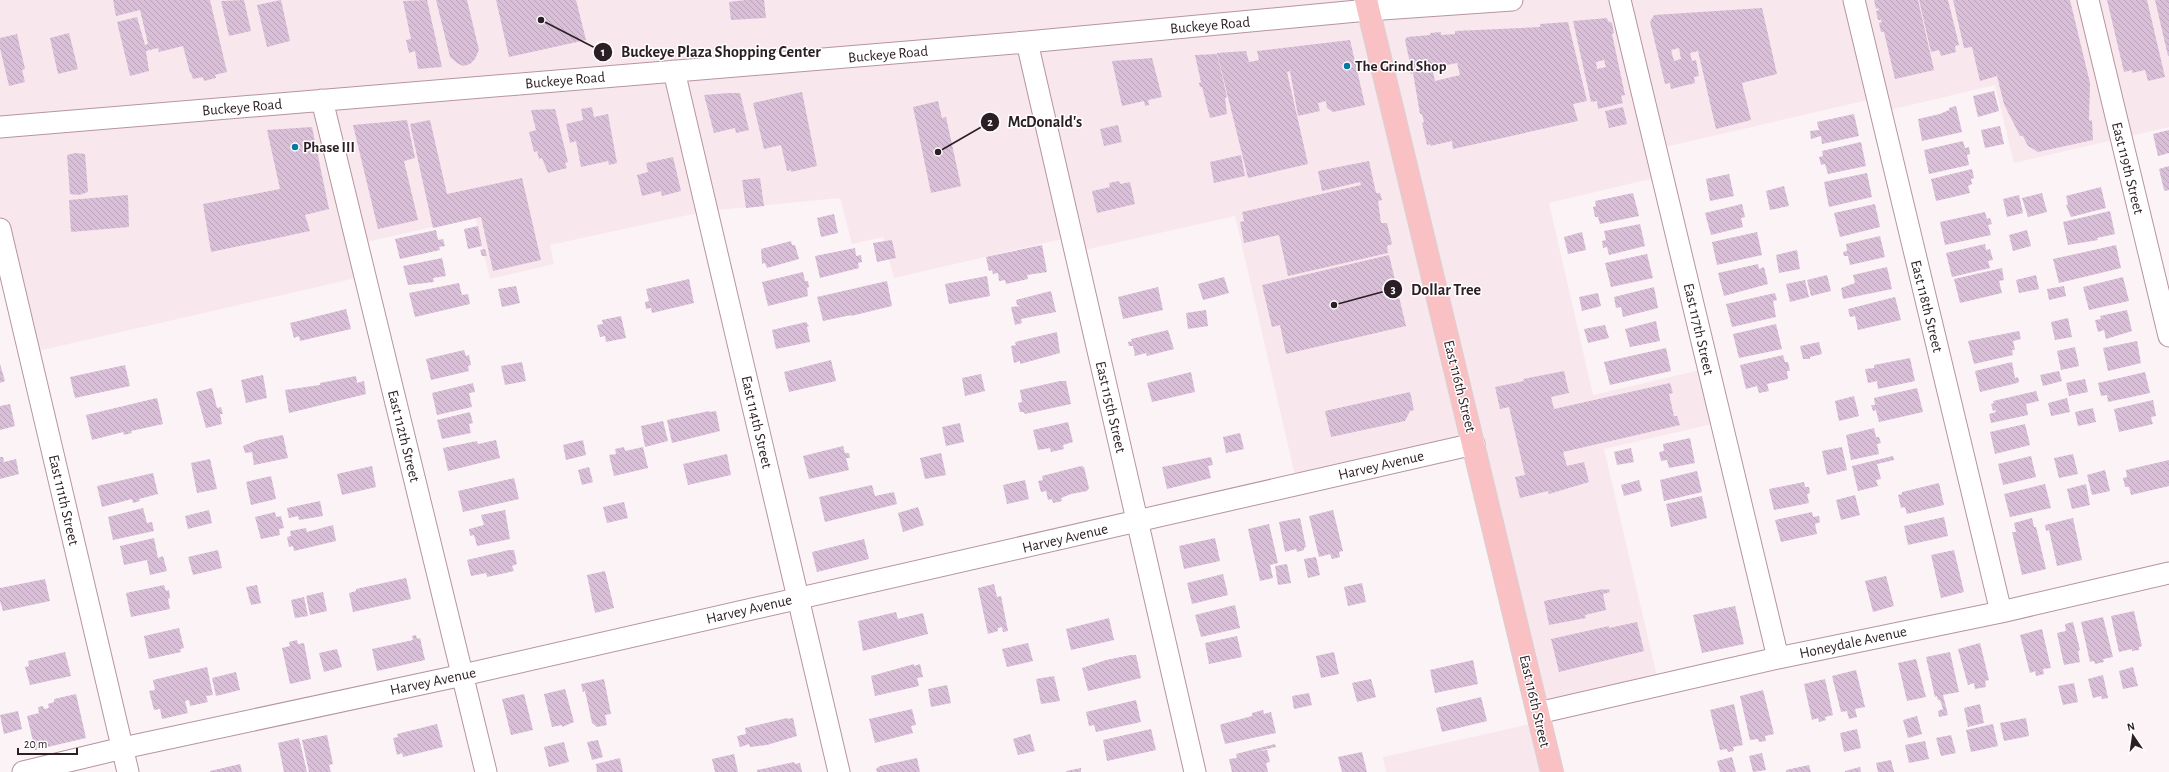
<svg xmlns="http://www.w3.org/2000/svg" width="2169" height="772" font-family="'Alegreya Sans',sans-serif">
<style>
.built{fill:#f9e7ee}
.building{fill:url(#building-back-hatch);fill-rule:evenodd}
.lines{fill:none;stroke-linecap:round;stroke-linejoin:round}
.minor-casing{stroke:#b694a2;stroke-width:23}
.major-casing{stroke:#d5d2d3;stroke-width:24}
.minor{stroke:#fff;stroke-width:21}
.major{stroke:#fac1c4;stroke-width:22}
.poi-dot{fill:#0479a2;stroke:#fff;stroke-width:1.5}
.labels{text-anchor:middle;stroke-width:3;stroke-linejoin:round;paint-order:stroke}
.street-label{font-size:15px;fill:#2b1e24;stroke:#fff}
.poi-label{font-size:15px;font-weight:bold;fill:#2b1e24;stroke:#fff;text-anchor:start}
.leader{fill:none;stroke:#2b1e24;stroke-width:1.5}
.callout-dot{fill:#2b1e24;stroke:#fff;stroke-width:1.5}
.mark-label{font-size:12px;text-anchor:middle;font-weight:bold;fill:#fff}
.callout-label{font-size:16px;text-anchor:middle;font-weight:bold;fill:#2b1e24;stroke:#fff;stroke-width:3;stroke-linejoin:round;paint-order:stroke}
</style>
<defs>
<pattern id="building-back-hatch" width="6" height="6" patternUnits="userSpaceOnUse"><rect width="6" height="6" fill="#dabfd8"/><path d="M-1 5l2 2M0 0l6 6M5-1l2 2" fill="none" stroke="#bba4b9"/></pattern>
</defs>
<rect width="100%" height="100%" fill="#fbf3f6"/>
<path class="built" d="M0,0H2169V127L2014,163L1995,85L1881,112L1877,98L1656,149L1663,176L1549,203L1593,395L1709,368L1721,422L1604,449L1659,685L1538,713L1474,444L1297,484L1235,216L1075,252L1071,237L894,278L883,237L852,244L840,198L707,211L550,245L554,264L490,279L475,217L358,244L365,276L29,353L0,229Z
M1540,722L1552,772H1386L1383,757Z"/>
<path class="building" d="M113,0H210L227,72L215,75L216,78L204,81L203,77L193,79L191,73L193,72L190,73L183,46L159,52L158,48L146,51L149,71L130,76L117,22L137,17L145,45L148,44L140,10L116,16Z
M244,0L251,31L229,36L221,1Z
M281,0L290,41L267,47L257,5Z
M427,0L442,67L418,69L415,51L409,53L406,40L411,39L403,1Z
M436,0H467L479,50L475,59L470,64L463,66L457,63L450,57Z
M496,0H576L586,40L509,57Z
M746,0H764L766,18L731,20L729,2Z
M1874,0H1918L1934,70L1895,79L1884,32H1881L1879,23L1882,22L1881,20H1878L1876,11L1879,10L1878,8L1876,9Z
M1919,0H1948L1959,45L1955,46L1956,52L1941,56L1939,50L1931,52Z
M1953,0H2070L2090,83L2089,121L2092,120L2093,140L2038,152L2028,146L2023,136H2020L2004,104L1997,76L1980,81L1972,47L1964,48Z
M2107,0H2147L2165,77L2148,81L2145,70L2132,73V70L2124,72Z
M2155,0H2169V56H2168Z
M1762,8L1777,74L1742,83L1751,120L1716,129L1698,51L1690,53L1692,61L1696,60L1699,76L1694,77L1695,83L1671,89L1670,83L1665,84L1650,22L1654,15ZM1679,48L1681,59L1674,61L1671,50Z
M1607,18L1608,21L1612,23L1614,33L1612,34L1625,95L1621,96L1623,103L1598,109L1597,101L1591,102L1573,21ZM1604,60L1606,67L1597,69L1596,62Z
M1568,22L1587,101L1573,104L1578,121L1453,149L1452,141L1430,146V144L1427,145L1422,123L1424,122L1422,114H1420L1413,73L1411,74L1408,63H1410L1405,40L1407,37L1430,35V33L1441,32V35L1455,34V31L1540,27V24ZM1457,63L1460,75L1435,81L1432,68Z
M69,33L78,69L58,74L50,38Z
M17,34L25,69L22,70L25,82L9,86L0,48V38Z
M1350,40L1365,105L1333,112L1327,108L1326,101L1318,103L1320,111L1298,116L1290,71L1287,72L1308,164L1248,178L1217,53L1246,51L1249,62L1259,60L1257,51Z
M1217,54L1227,97L1225,98L1227,114L1210,118L1202,87H1200L1199,83L1201,82L1195,55Z
M1152,58L1162,97L1148,100L1149,105L1145,106L1144,101L1122,106L1112,61Z
M1994,91L1999,111L1978,117L1973,96Z
M802,92L817,166L791,172V170L787,171L781,145L764,149L753,103Z
M729,93H740L749,130L736,133L735,128L714,133L704,95Z
M938,101L942,118L946,117L961,186L931,193L913,107Z
M1956,106L1962,132L1922,141L1918,119L1940,114L1949,110V108Z
M592,107L594,117L608,114L617,163L609,165L608,161L581,167L576,141L570,143L566,124L583,120L581,109Z
M1623,107L1627,124L1609,128L1605,111Z
M555,109L568,162L565,163L567,168L548,173L542,158L539,159L537,151L534,152L529,132L536,130L531,110Z
M1854,114L1859,136L1822,144L1821,136L1811,139L1810,131L1819,130L1817,122Z
M407,120L415,158L404,161L418,220L378,229L353,125Z
M430,120L447,194L522,178L541,260L493,271L481,217L433,228L410,124Z
M1118,125L1122,142L1104,146L1100,129Z
M2000,126L2004,144L1985,148L1981,130Z
M312,127L329,209L305,215L310,231L211,252L203,204L280,189L267,130Z
M2169,130V153L2158,156L2153,134Z
M1963,141L1965,148L1969,147L1970,154L1967,155L1969,165L1929,174L1924,150Z
M1861,142L1866,166L1828,174L1825,164L1821,165L1819,157L1823,156L1822,151Z
M75,153L85,154L88,192L79,195L70,194L67,155Z
M1241,155L1245,176L1214,183L1210,162Z
M673,157L681,191L662,196L661,191L642,196L637,175L648,172L646,163Z
M1369,161L1376,193H1380L1382,200L1378,201L1381,223H1387L1392,244L1387,246L1388,253L1288,276L1279,235L1244,243L1240,222L1244,221L1242,212L1361,185L1360,182L1322,191L1318,171Z
M2169,166V190L2166,191L2164,190L2159,169Z
M1972,169L1974,178L1971,179L1972,184L1968,186L1970,193L1936,201L1931,179Z
M1867,173L1872,197L1829,207L1824,182Z
M1729,174L1734,196L1710,201L1706,179Z
M760,178L764,206L746,208L742,180Z
M1119,181L1120,184L1130,182L1135,204L1097,213L1092,191L1110,187L1109,183Z
M1784,186L1789,206L1770,210L1766,191Z
M2101,187L2106,208L2071,217L2066,205L2068,204L2066,196Z
M1633,193L1639,216L1600,224L1598,217H1595L1593,207L1596,206L1595,201Z
M2042,193L2047,212L2028,217L2022,198Z
M128,195L129,227L71,232L69,200Z
M2019,195L2023,213L2007,217L2003,199Z
M1742,204L1745,217L1741,218L1743,227L1711,235L1705,213Z
M1875,204L1880,227L1840,237L1834,213Z
M2110,211L2115,234L2097,238L2098,240L2068,245L2063,222Z
M1985,212L1987,219L1990,218L1992,224L1988,225L1991,235L1945,245L1940,222Z
M834,214L838,233L821,237L817,218Z
M1640,224L1645,246L1609,255L1607,247L1603,248L1602,241L1606,240L1604,231Z
M478,226L482,246L468,249L464,229Z
M436,230L438,240L443,239L445,246L439,247L440,250L400,259L395,239Z
M2027,230L2031,246L2013,251L2009,235Z
M1582,232L1586,250L1568,254L1564,237Z
M1757,232L1762,255L1717,265L1712,242Z
M1880,236L1885,257L1850,265L1848,256H1844L1843,252L1847,251L1846,244Z
M892,240L896,258L877,262L873,243Z
M791,241L792,245H795L799,259L767,268L765,263L762,264L761,249Z
M1985,244L1986,250L1990,249L1993,260L1988,261L1990,268L1952,277L1946,253Z
M1042,245L1047,272L1027,275L1028,279L1006,284L1005,280L999,281L998,273L993,274L992,270L989,271L986,257Z
M2116,245L2121,268L2059,283L2053,259Z
M855,248L856,256L861,255L862,262L858,263L859,268L820,278L815,256Z
M485,249L487,256H482L480,250Z
M1797,250L1800,269L1779,273L1776,255Z
M1647,254L1653,278L1611,287L1605,263Z
M1389,255L1406,326L1286,354L1280,325L1272,327L1262,285Z
M442,258L446,276L433,278L434,282L408,285L403,266Z
M1758,264L1759,269L1764,267L1768,284L1724,296L1718,273Z
M1887,267L1892,289L1843,299L1841,288L1855,283L1853,275Z
M2002,268L2004,280L1999,281L2002,293L1960,303L1954,279Z
M803,272L805,281H808L809,287L807,288L808,296L768,306L762,282Z
M1827,275L1831,291L1811,296L1807,280Z
M2036,275L2039,289L2019,293L2016,280Z
M987,276L990,296L949,304L945,284Z
M1224,277L1229,293L1203,300L1198,284Z
M2123,277L2129,301L2089,310L2083,287Z
M689,279L694,303L652,313L651,308L646,309L645,302L649,301L646,289Z
M1805,280L1809,297L1790,302L1786,284Z
M887,281L892,306L851,316V315L823,321L817,297Z
M459,283L462,295L468,294L470,304L415,317L409,293Z
M516,286L520,303L502,307L498,289Z
M2064,286L2066,296L2049,300L2047,289Z
M1158,287L1163,310L1123,319L1118,297Z
M1654,287L1658,308L1623,317L1621,307L1616,308L1614,297Z
M1051,291L1056,312L1021,319L1022,323L1015,325L1011,307L1021,306L1017,305L1016,300Z
M1598,293L1601,306L1582,311L1579,297Z
M1775,293L1777,300L1773,301L1776,317L1732,327L1726,304Z
M1895,297L1901,320L1858,330L1855,316L1850,317L1848,309Z
M346,309L351,329L300,341L299,336L294,338L290,323Z
M1206,310L1208,326L1188,329L1186,313Z
M2127,310L2132,331L2106,339L2104,330L2098,332L2095,320L2101,319L2100,316Z
M621,316L626,338L606,342L605,336L600,337L597,325L603,324L602,320Z
M2068,318L2072,337L2055,340L2051,322Z
M1656,321L1660,341L1630,347L1625,329Z
M806,322L809,326L807,327L810,342L776,349L772,330Z
M1776,324L1782,349L1739,358L1733,334Z
M1605,325L1609,338L1588,343L1584,329Z
M1168,330L1174,349L1147,356L1146,353L1135,356L1133,346H1129L1128,342L1132,341L1131,339Z
M2019,331L2021,339L2013,341L2015,350H2012L2013,355L1974,364L1968,341Z
M1057,332L1060,353L1020,364V361L1014,363L1011,346L1016,345L1015,342Z
M2137,341L2141,363L2108,371L2103,348Z
M1819,342L1822,354L1810,357V359H1803L1800,346Z
M2075,347L2079,366L2061,370L2057,351Z
M1666,348L1671,371L1610,385L1604,362Z
M464,350L466,356L469,355L471,365L468,366L469,371L431,380L426,359Z
M1783,355L1785,362H1788L1790,371H1787L1788,379L1767,384L1769,391L1759,393L1757,386L1746,389L1740,365Z
M1910,358L1915,381L1878,389L1877,381L1868,383L1865,369L1874,368V365Z
M831,360L836,381L789,392L784,372Z
M522,362L526,381L505,385L501,366Z
M2012,362L2015,378L2018,377L2019,382L2017,383L1980,392L1975,371Z
M0,364L5,381L0,383Z
M125,365L130,386L75,398L70,377Z
M1564,371L1569,393L1551,397L1554,409L1670,383L1673,393L1669,394L1674,416H1677L1680,425L1563,452L1567,466L1584,462L1589,482L1549,494L1548,491L1520,498L1515,477L1525,475L1509,407L1500,409L1495,387L1524,381L1523,379Z
M2059,371L2062,381L2043,386L2040,375Z
M1191,372L1195,392L1152,402L1147,383Z
M2145,372L2150,393L2108,402L2107,395L2101,396L2098,383Z
M981,374L985,391L965,396L962,378Z
M263,375L267,398L246,403L241,380Z
M356,376L357,383L364,381L366,394L289,413L285,390L320,385V383Z
M2085,379L2088,392L2069,396L2066,383Z
M1060,381H1066L1071,404L1025,414L1024,412H1020L1018,403L1022,402L1020,390Z
M473,383L475,392L469,393L472,407L437,415L432,393Z
M212,388L217,408L221,407L223,414H220L222,424L206,428L196,392Z
M1917,388L1923,412L1879,422L1876,410L1873,411L1871,405H1875L1874,398Z
M2036,391L2039,401L2026,404L2028,415L1991,423L1989,414L1996,412L1995,410L1993,411L1991,404L1994,403L1993,401Z
M1410,392L1414,410L1410,411L1405,421L1331,437L1325,411Z
M1854,396L1859,416L1839,421L1835,401Z
M157,398L163,424L131,431L132,433L124,435L123,432L92,440L86,415Z
M2067,398L2070,412L2051,416L2048,403Z
M2153,400L2156,416L2151,417L2153,424L2119,432L2114,409Z
M10,404L15,426L0,430V406Z
M2093,408L2096,422L2078,426L2075,412Z
M709,411L710,412L716,411L720,431L672,443L667,420Z
M470,412L473,423L469,424L471,433L442,439L437,420Z
M663,421L668,441L645,447L641,426Z
M1068,422L1073,442L1063,445L1064,449L1051,452L1050,448L1038,450L1033,430Z
M960,423L964,442L946,446L942,427Z
M2025,424L2030,445L1995,454L1990,432Z
M1874,428L1876,437H1879L1881,443L1877,444L1879,454L1851,460L1846,435Z
M1240,433L1244,449L1226,453L1223,437Z
M283,435L288,458L254,465L252,452L245,453L243,446L258,440Z
M1690,438L1695,463L1669,468L1667,460L1661,461L1659,452L1664,451L1663,444Z
M496,440L500,458L448,471L443,448L477,441L478,444Z
M583,440L586,455L566,460L563,445Z
M843,446L845,453H849L850,458H846L849,470L809,479L803,456Z
M624,447L625,451L643,447L648,468L614,476L609,455L616,454L615,449Z
M1842,447L1847,470L1827,475L1822,451Z
M1631,448L1634,462L1617,465L1614,452Z
M941,453L946,475L925,479L920,458Z
M727,454L731,475L688,485L683,464Z
M2073,454L2078,474L2059,478L2054,458Z
M1893,456L1894,460L1877,464L1881,479L1876,480L1878,486L1858,491L1852,466Z
M2031,456L2036,477L2003,485L1998,464Z
M0,457H3L4,462L16,459L19,474L0,479Z
M1211,457L1213,465L1208,466L1211,478L1167,489L1162,467Z
M210,459L217,489L197,493L191,463Z
M2169,460V486L2131,495L2129,487H2125L2123,478L2127,477L2126,470Z
M372,466L376,487L342,495L337,474Z
M1081,466L1084,467L1089,488L1087,491L1071,494L1061,498L1062,501L1053,503L1052,499L1048,500L1046,491L1041,492L1038,481L1043,480L1042,476Z
M589,467L593,482L582,485L578,470Z
M2105,470L2110,491L2092,495L2087,475Z
M1697,471L1702,492L1664,501L1660,480Z
M153,473L158,494L139,499L140,501L133,503L132,499L102,507L97,486Z
M271,476L276,499L251,505L246,482Z
M514,478L519,499L463,512L458,491Z
M1025,480L1029,499L1007,504L1003,485Z
M1639,480L1642,491L1624,496L1621,485Z
M1804,482L1805,487H1809L1810,493L1807,494L1809,503L1774,510L1769,489Z
M1939,483L1944,505L1907,514L1905,507L1901,508L1898,495L1902,494V492Z
M2045,484L2051,508L2010,517L2004,494Z
M2086,484L2090,505L2072,509L2067,489Z
M872,485L875,496L894,492L897,504L825,522L819,497Z
M1855,495L1860,515L1841,520L1836,500Z
M1702,496L1707,518L1671,527L1666,504Z
M320,501L323,516L299,520L298,516L289,518L287,508Z
M624,502L628,518L607,523L603,507Z
M918,507L924,525L903,532L898,513Z
M143,508L147,523L152,522L154,531L113,540L108,517Z
M209,510L212,523L188,529L185,516Z
M505,510L510,539L477,546L474,535L470,536L469,529L484,525L481,515Z
M1333,510L1343,551L1339,552L1340,557L1332,559L1330,554L1319,557L1309,516Z
M275,512L276,517L281,516L284,528L279,529L280,535L261,539L255,517Z
M1812,512L1813,517L1819,516L1820,522L1815,524L1817,534L1781,542L1775,520Z
M1944,517L1948,536L1908,545L1904,526Z
M1300,518L1306,547L1304,548V550L1297,552L1296,549L1285,552L1279,522Z
M2032,518L2034,527H2036L2046,569L2022,575L2012,532H2016L2014,523Z
M2073,518L2082,560L2057,566L2049,530L2046,531L2045,525Z
M1269,524L1278,563L1270,565L1273,578L1260,581L1248,529Z
M333,525L336,541L294,551L293,546L289,547L287,537L291,536L290,531L306,528L307,532Z
M154,538L158,558L163,556L167,571L150,575L147,560L124,565L120,546Z
M1215,538L1220,561L1184,569L1179,546Z
M864,539L869,559L817,572L812,552Z
M218,550L222,568L193,575L188,557Z
M509,550H514L517,564L512,566L514,571L487,577L486,573L471,576L467,560Z
M1954,550L1964,592L1941,598L1931,555Z
M1316,557L1320,575L1308,578L1304,559Z
M1287,564L1291,583L1278,585L1275,566Z
M605,571L614,608L595,613L587,575Z
M1223,574L1228,595L1192,604L1187,583Z
M1886,576L1894,606L1873,612L1865,581Z
M406,578L411,599L353,612L349,593L356,591V589Z
M45,579L50,601L3,611L0,601V588Z
M1362,583L1366,602L1348,606L1344,587Z
M994,584L997,597L1001,596L1008,631L1003,632L1002,627L998,628V631L988,634L978,588Z
M164,585L166,591L169,590L170,598L168,599L170,609L131,617L126,593Z
M257,585L261,603L251,605L246,587Z
M1603,589V590L1609,589L1610,592L1603,594L1606,610L1585,615L1586,618L1549,625L1544,601Z
M323,592L327,611L310,615L306,596Z
M304,597L308,616L295,618L291,600Z
M1235,605L1240,628L1201,637L1195,615Z
M1735,606L1744,644L1702,653L1693,615Z
M2134,611L2142,646L2139,647V650L2132,651V649L2119,652L2111,616Z
M896,612L898,619L923,613L928,634L863,651L858,621Z
M2103,617L2113,657L2103,659L2104,662L2095,664L2094,661L2090,662L2081,622Z
M1109,618L1114,640L1071,650L1066,629Z
M1637,622L1644,651L1559,672L1551,639L1609,626V628Z
M2073,622L2080,650L2078,651L2080,662L2064,665L2057,633L2066,631L2065,624Z
M179,628L184,648L180,649L181,652L149,659L144,636Z
M2042,629L2051,668L2043,669L2044,674L2036,676L2035,671L2030,673L2020,635Z
M416,635L417,639L420,638L425,660L377,671L372,649L413,640L412,636Z
M1237,636L1242,657L1209,664L1205,643Z
M297,640L298,644L304,643L311,679L290,684L282,648L290,646L289,642Z
M1028,643L1033,661L1007,667L1002,649Z
M1980,643L1989,680L1985,681L1986,687L1975,689L1974,683L1968,685L1958,649Z
M337,649L342,667L324,672L319,653Z
M65,652L71,676L30,685L25,667L29,666L28,661Z
M1334,652L1339,674L1321,678L1316,656Z
M1950,652L1959,692L1943,695L1948,715L1939,717L1938,711L1943,709L1940,700H1938L1937,696L1935,697L1926,657Z
M1131,655H1136L1141,678L1088,691L1082,668L1106,660Z
M1916,659L1926,697L1907,701L1898,663Z
M1473,660L1478,684L1435,693L1430,670Z
M914,664V666L920,664L923,677L917,678L919,686L875,696L871,676Z
M207,667L213,695L206,696L208,702L190,706L189,700L185,701L188,713L162,719L160,709L154,710L149,691L155,690L153,680Z
M2133,667L2138,686L2123,689L2119,671Z
M1856,670L1865,707L1855,709L1857,717L1849,719L1847,711L1841,712L1832,676Z
M236,672L240,690L216,696L212,678Z
M2103,675L2108,698L2102,699L2101,696L2093,698L2088,679Z
M1054,676L1060,701L1041,704L1036,679Z
M604,679L611,714L605,715L607,725L597,727L592,723L585,691L583,692L581,684Z
M1371,679L1376,697L1357,702L1352,683Z
M1825,679L1833,715L1825,717L1826,720L1819,722L1818,718L1812,720L1804,684Z
M2074,683L2078,702L2063,705L2058,686Z
M947,685L951,703L931,707L928,689Z
M565,689L574,722L562,727V725L552,727L544,694Z
M1763,690L1774,734L1765,736L1766,741L1759,742L1758,739L1750,740L1740,696Z
M1309,693L1312,705L1294,709L1292,696Z
M76,694L86,738L35,750L27,716L39,713L38,707L43,706L44,709L49,708L48,704L54,702V699Z
M524,694L533,730L511,735L502,699Z
M1481,697L1487,721L1442,732L1436,708Z
M1136,700L1141,722L1096,732L1094,725L1089,726L1086,712Z
M1734,704L1743,745L1733,747L1734,751L1728,752L1727,749L1720,750L1710,710Z
M1980,704L1984,723L1968,727L1964,708Z
M912,709L916,725L911,726L913,733L875,743L869,719Z
M1263,710L1264,714L1271,712L1276,733L1225,744L1220,725L1222,724L1252,716V713Z
M18,711L22,729L4,734L0,715Z
M1917,716L1922,734L1908,738L1903,720Z
M787,718L788,719L793,718L797,736L767,745L750,747L749,744L740,747L737,736L746,734L745,728Z
M2026,718L2029,736L2004,741L2000,723Z
M437,724L443,747L403,757L402,753L397,755L393,738L398,737L397,734Z
M1993,724L1998,746L1971,752L1966,730Z
M1151,729L1156,750L1107,761L1103,740Z
M1857,729L1861,748L1844,752L1840,733Z
M1030,734L1035,751L1018,755L1013,739Z
M327,735L333,764L329,765L331,772H309L302,740Z
M1951,735L1956,753L1941,756L1936,738Z
M299,738L307,772H284L278,743Z
M598,740L603,757L592,760L587,742Z
M1925,741L1929,759L1909,763L1905,745Z
M564,742L569,762L549,767L544,747Z
M1275,744L1276,747L1254,752L1267,750L1270,762L1266,763L1268,772H1232L1229,759L1237,758L1236,754Z
M1362,752L1367,772H1342L1338,757Z
M1762,753L1766,770L1753,772L1749,756Z
M734,754L738,772H715L712,759Z
M1732,757L1736,772H1720L1717,761Z
M620,758L623,772H597L596,764Z
M917,758L920,772H877L876,769L880,766Z
M1891,760L1894,772H1878L1876,763Z
M794,762L795,764L800,763L802,772H757V770Z
M240,764L242,772H210V771Z
M1809,765L1811,772H1786V770Z
M1860,767L1861,772H1845V771Z
M1081,768V772H1066V771Z"/>
<g class="lines">
<defs>
<path id="minor" d="M1620,0L1778,658
M1854,0L2001,612
M2088,0L2169,336
M1027,42L1195,772
M674,71L839,772
M322,100L486,772
M0,127L1027,42L1368,10L1512,0
M0,229L128,772
M1538,713L1778,658L2001,612L2169,573
M23,772L123,748L463,675L1474,444"/>
<path id="major" d="M1366,0L1552,772"/>
</defs>
<use href="#minor" class="minor-casing"/>
<use href="#major" class="major-casing"/>
<use href="#minor" class="minor"/>
<use href="#major" class="major"/>
</g>
<g class="poi-dot">
<circle cx="1347" cy="66" r="4"/>
<circle cx="295" cy="147" r="4"/>
</g>
<g class="labels">
<g class="street-label">
<text transform="translate(1210 25) rotate(-5)" y="5">Buckeye Road</text>
<text transform="translate(888 54) rotate(-5)" y="5">Buckeye Road</text>
<text transform="translate(565 80) rotate(-5)" y="5">Buckeye Road</text>
<text transform="translate(242 107) rotate(-5)" y="5">Buckeye Road</text>
<text transform="translate(2128 168) rotate(76)" y="5">East 119th Street</text>
<text transform="translate(1927 306) rotate(76)" y="5">East 118th Street</text>
<text transform="translate(1699 329) rotate(77)" y="5">East 117th Street</text>
<text transform="translate(1460 386) rotate(76)" y="5">East 116th Street</text>
<text transform="translate(1111 407) rotate(77)" y="5">East 115th Street</text>
<text transform="translate(757 422) rotate(77)" y="5">East 114th Street</text>
<text transform="translate(404 436) rotate(76)" y="5">East 112th Street</text>
<text transform="translate(1381 465) rotate(-13)" y="5">Harvey Avenue</text>
<text transform="translate(64 500) rotate(77)" y="5">East 111th Street</text>
<text transform="translate(1065 538) rotate(-13)" y="5">Harvey Avenue</text>
<text transform="translate(749 609) rotate(-13)" y="5">Harvey Avenue</text>
<text transform="translate(1853 642) rotate(-12)" y="5">Honeydale Avenue</text>
<text transform="translate(433 681) rotate(-12)" y="5">Harvey Avenue</text>
<text transform="translate(1535 701) rotate(77)" y="5">East 116th Street</text>
</g>
<g class="poi-label">
<text x="1355" y="71">The Grind Shop</text>
<text x="303" y="152">Phase III</text>
</g>
</g>
<path class="leader" d="M541 20L603 52M938 152L990 122M1334 305L1393 289"/>
<g class="callout-dot">
<circle cx="541" cy="20" r="4"/>
<circle cx="938" cy="152" r="4"/>
<circle cx="1334" cy="305" r="4"/>
<circle cx="603" cy="52" r="10"/>
<circle cx="990" cy="122" r="10"/>
<circle cx="1393" cy="289" r="10"/>
</g>
<g class="mark-label">
<text x="603" y="56">1</text>
<text x="990" y="126">2</text>
<text x="1393" y="293">3</text>
</g>
<g class="callout-label">
<text x="721" y="57">Buckeye Plaza Shopping Center</text>
<text x="1045" y="127">McDonald's</text>
<text x="1446" y="295">Dollar Tree</text>
</g>
<g transform="translate(2133 736) rotate(347)" stroke="#ffffff" stroke-width="3" paint-order="stroke">
<path d="M0-3L7 15L0 10L-7 15Z" fill="#2b1e24"/>
<text y="-6" font-size="11" font-weight="bold" text-anchor="middle" fill="#2b1e24">N</text>
</g>
<path d="M18 748v6h59v-6" fill="none" stroke="#2b1e24" stroke-width="2"/>
<text x="24" y="748" font-size="12" fill="#2b1e24" stroke="#ffffff" stroke-width="3" paint-order="stroke">20 m</text>
</svg>
